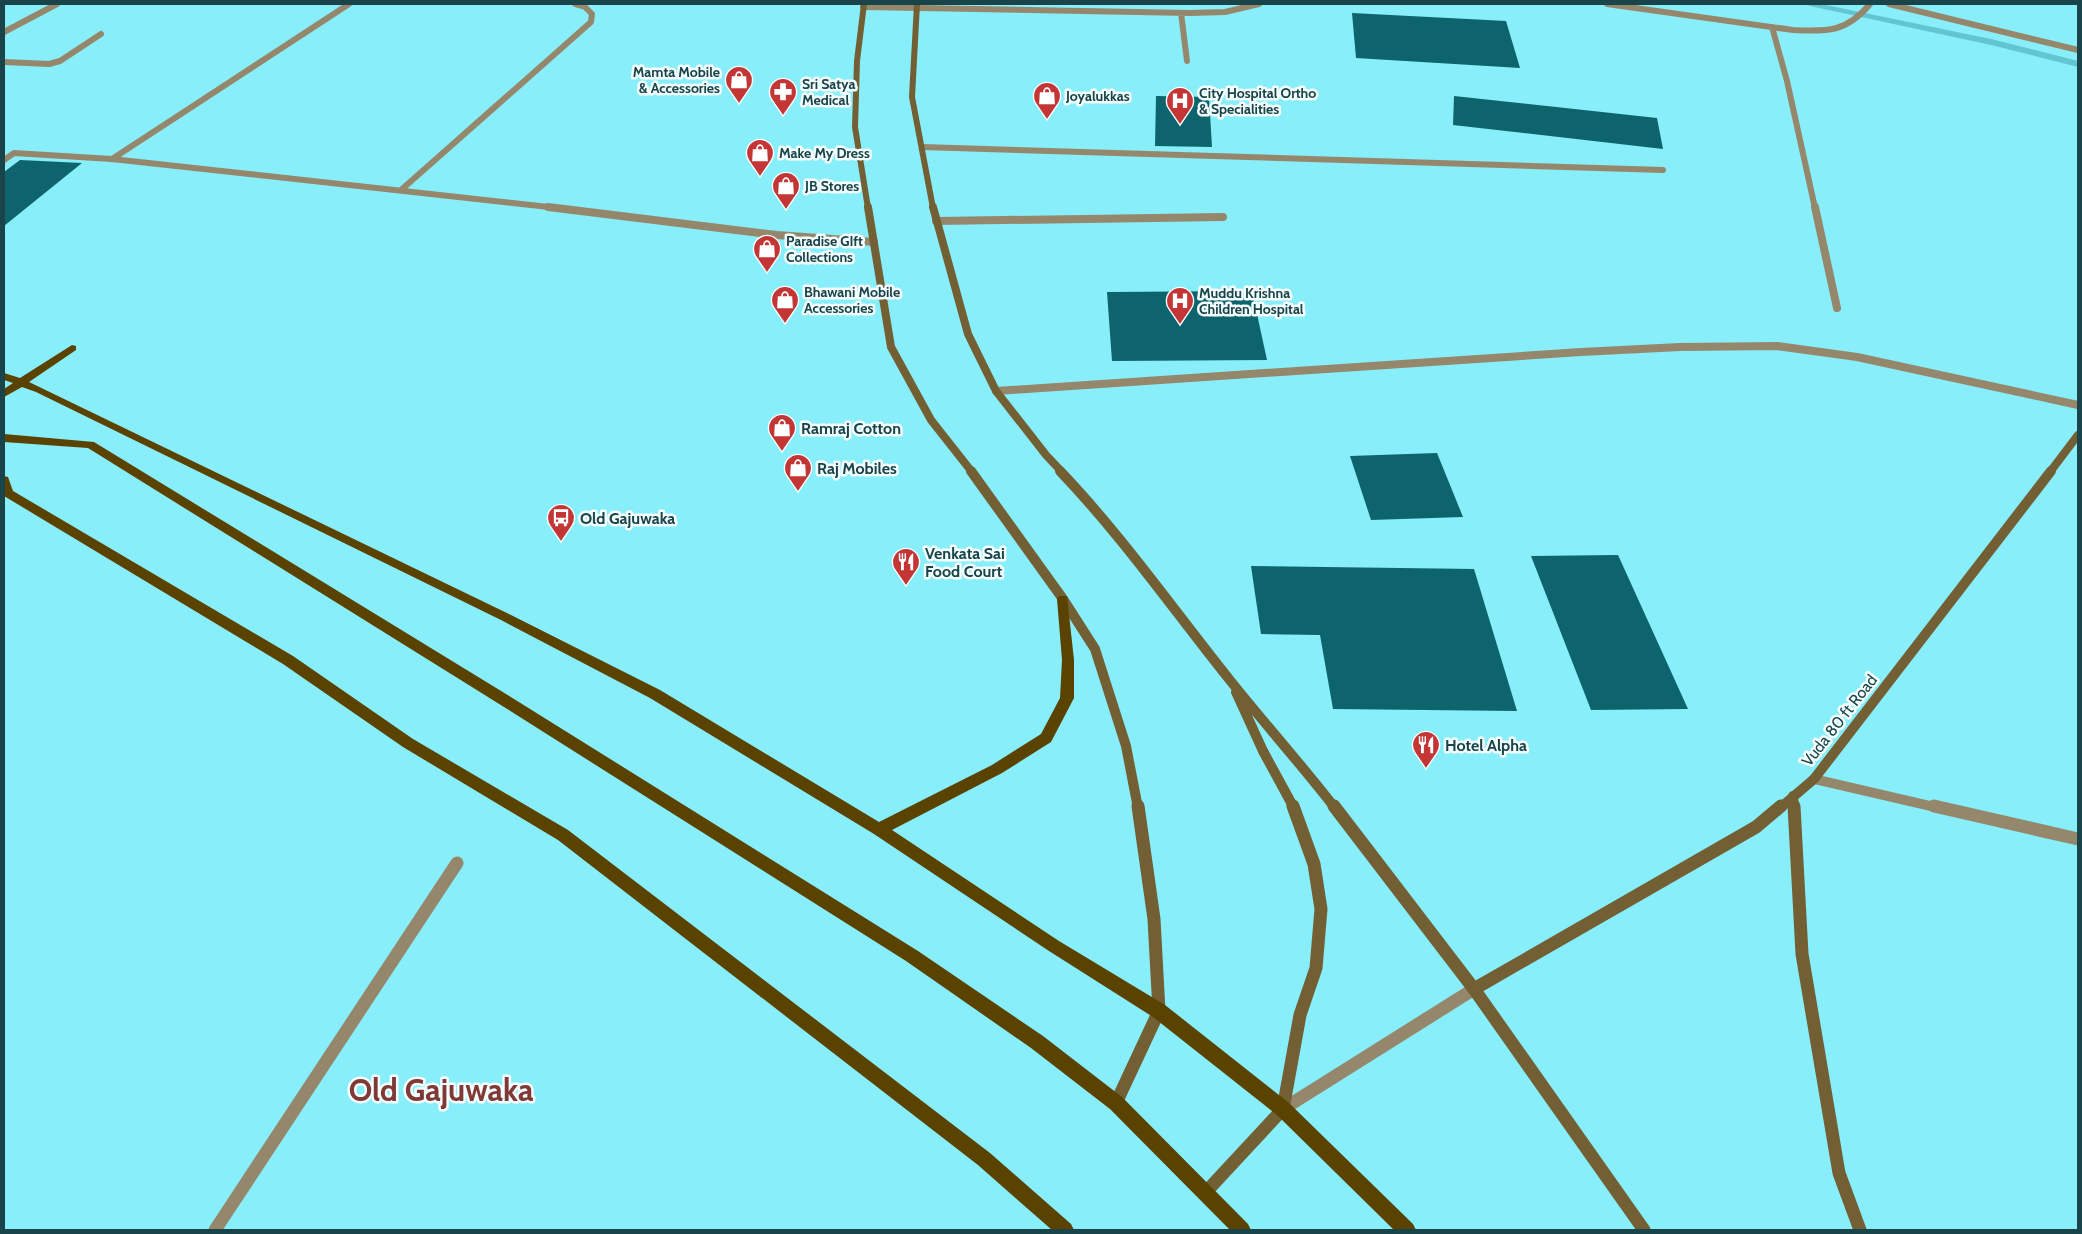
<svg xmlns="http://www.w3.org/2000/svg" width="2082" height="1234" font-family="Cabin,sans-serif">
<style>
.lines{fill:none;stroke-linecap:round;stroke-linejoin:round}
.stream{fill:#62c5d0;fill-rule:evenodd}
.building{fill:#0d646c}
.lane{stroke:#95876b;stroke-width:8}
.street-far3{stroke:#95876b;stroke-width:6}
.street-far2{stroke:#95876b;stroke-width:8}
.street-far1{stroke:#95876b;stroke-width:10}
.street{stroke:#95876b;stroke-width:13}
.secondary-far3{stroke:#735f34;stroke-width:6}
.secondary-far2{stroke:#735f34;stroke-width:8}
.secondary-far1{stroke:#735f34;stroke-width:10}
.secondary{stroke:#735f34;stroke-width:13}
.primary{fill:#5a4300;fill-rule:evenodd}
.labels{text-anchor:middle;stroke-width:5;stroke-linejoin:round;paint-order:stroke}
.far-poi-label{font-size:14px;font-weight:bold;fill:#194449;stroke:#f5feff;text-anchor:start}
.poi-label{font-size:16px;font-weight:bold;fill:#194449;stroke:#f5feff;text-anchor:start}
.street-label{font-size:16px;fill:#194449;stroke:#f5feff}
.near-town-label{font-size:31px;font-weight:bold;fill:#813935;stroke:#f5feff}
</style>
<rect width="100%" height="100%" fill="#88eefa"/>
<g class="lines">
<path class="stream" d="M1806,4H1821L1991,39L2078,61V67L1991,45L1810,6Z"/>
</g>
<path class="building" d="M1352,13L1506,21L1520,68L1356,58Z
M1156,96L1209,97L1212,147L1155,146Z
M1454,96L1657,118L1663,149L1453,125Z
M20,160L82,163L4,226V172Z
M1252,291L1267,360L1112,361L1107,292Z
M1437,453L1463,517L1371,520L1350,456Z
M1618,555L1688,709L1591,710L1531,556Z
M1251,566L1474,569L1517,711L1333,709L1320,635L1261,634Z"/>
<g class="lines">
<path class="lane" d="M936,221L1223,217"/>
<path class="street-far3" d="M1607,4L1793,30C1827,32 1847,32 1870,4
M1889,4L2078,50
M863,7L1190,13L1225,12L1259,4
M1181,13L1187,61
M1772,27L1787,81L1815,208
M4,32L57,4
M4,62L49,64L60,61L101,34
M922,147L1663,170
M112,159L349,4
M4,160L14,153L112,159L558,208
M401,190L591,22L592,14L585,7L575,4"/>
<path class="street-far2" d="M548,207L777,235L874,242
M1815,207L1837,308
M996,391L1581,352L1680,347L1777,346L1857,357L2078,405"/>
<path class="street-far1" d="M1814,779L1939,808"/>
<path class="street" d="M1934,806L2078,839
M1283,1109L1474,989
M215,1230L457,863"/>
<path class="secondary-far3" d="M864,4L857,61L855,127L868,208
M917,4L912,97L933,208"/>
<path class="secondary-far2" d="M868,207L891,347L931,420L972,472
M933,207L968,334L996,391L1046,455L1062,472
M2050,472L2078,435"/>
<path class="secondary-far1" d="M971,471L1063,599L1095,649L1126,746L1138,808
M1060,471C1122,536 1173,609 1229,679C1264,723 1301,764 1335,808
M1236,692L1263,751L1294,808
M1793,796L1794,808
M1780,808L1814,779L2051,471"/>
<path class="secondary" d="M1334,806L1474,989L1644,1230
M1794,806L1802,954L1839,1173L1860,1230
M1474,989L1756,827L1781,806
M1116,1103L1159,1011L1154,919L1138,806
M1205,1193L1283,1109L1300,1015L1316,968L1321,909L1314,864L1293,806"/>
<path class="primary" d="M72,345L76,346V350L29,382L509,614L660,690L879,822L992,765L1041,734L1060,698L1062,660L1057,599L1059,596H1067L1074,660V698L1051,742L1002,773L892,830L1059,941L1165,1005L1289,1103L1413,1224L1416,1230H1394L1277,1115L1153,1017L1049,951L874,834L650,698L501,620L36,392L22,387L4,397V389L13,383L4,380V373L20,378Z
M4,434L94,442L506,694L918,951L1043,1036L1122,1097L1248,1224L1251,1230H1230L1110,1109L1031,1048L906,961L496,702L88,448L4,442Z
M4,476L8,477L13,491L293,656L413,739L568,830L990,1153L1071,1224L1074,1230H1052L978,1165L558,840L403,747L283,664L4,496Z"/>
</g>
<defs>
<symbol id="shop-pin" viewBox="-11 -11 22 30"><path d="M0 17L-7.5 6A9.5 9.5 0 1 1 7.5 6Z" fill="#c43635" stroke="#f5feff"/><path d="M-5-2.5h2.3a2.7 3.5 0 0 1 5.4 0H5L5.5 6h-11ZM-1.5-2.5h3a1.5 2.3 0 0 0-3 0Z" fill="#fff"/></symbol>
<symbol id="pharmacy-pin" viewBox="-11 -11 22 30"><path d="M0 17L-7.5 6A9.5 9.5 0 1 1 7.5 6Z" fill="#c43635" stroke="#f5feff"/><path d="M-2-6h4v4h4v4h-4v4h-4v-4h-4v-4h4Z" fill="#fff"/></symbol>
<symbol id="hospital-pin" viewBox="-11 -11 22 30"><path d="M0 17L-7.5 6A9.5 9.5 0 1 1 7.5 6Z" fill="#c43635" stroke="#f5feff"/><path d="M-5-5h3v3.5h4V-5h3V5h-3V1.5h-4V5h-3Z" fill="#fff"/></symbol>
<symbol id="bus-pin" viewBox="-11 -11 22 30"><path d="M0 17L-7.5 6A9.5 9.5 0 1 1 7.5 6Z" fill="#c43635" stroke="#f5feff"/><path d="M-5-6H5V4H4V6H2V4H-2V6H-4V4H-5ZM-3.5-4V0h7V-4ZM-3.5 1.2v1.5H-2V1.2ZM2 1.2v1.5H3.5V1.2Z" fill="#fff"/></symbol>
<symbol id="restaurant-pin" viewBox="-11 -11 22 30"><path d="M0 17L-7.5 6A9.5 9.5 0 1 1 7.5 6Z" fill="#c43635" stroke="#f5feff"/><path d="M-5-6h1v4h1v-4h1v4h1v-4h1v5L-1.5 .5V6h-2V.5L-5-1ZM5-6V6H3V1.5H1.5Q1.5-4 5-6Z" fill="#fff"/></symbol>
</defs>
<g fill-rule="evenodd">
<use href="#shop-pin" x="723" y="64" width="32" height="43"/>
<use href="#pharmacy-pin" x="767" y="76" width="32" height="43"/>
<use href="#shop-pin" x="1031" y="80" width="32" height="43"/>
<use href="#hospital-pin" x="1164" y="85" width="32" height="43"/>
<use href="#shop-pin" x="744" y="137" width="32" height="43"/>
<use href="#shop-pin" x="770" y="170" width="32" height="43"/>
<use href="#shop-pin" x="751" y="233" width="32" height="43"/>
<use href="#shop-pin" x="769" y="284" width="32" height="43"/>
<use href="#hospital-pin" x="1164" y="285" width="32" height="43"/>
<use href="#shop-pin" x="766" y="412" width="32" height="43"/>
<use href="#shop-pin" x="782" y="452" width="32" height="43"/>
<use href="#bus-pin" x="545" y="502" width="32" height="43"/>
<use href="#restaurant-pin" x="890" y="546" width="32" height="43"/>
<use href="#restaurant-pin" x="1410" y="729" width="32" height="43"/>
</g>
<g class="labels">
<g class="far-poi-label">
<text x="720" y="77" text-anchor="end">Mamta Mobile<tspan x="720" dy="16">&amp; Accessories</tspan></text>
<text x="802" y="89">Sri Satya<tspan x="802" dy="16">Medical</tspan></text>
<text x="1199" y="98">City Hospital Ortho<tspan x="1199" dy="16">&amp; Specialities</tspan></text>
<text x="1066" y="101">Joyalukkas</text>
<text x="779" y="158">Make My Dress</text>
<text x="805" y="191">JB Stores</text>
<text x="786" y="246">Paradise GIft<tspan x="786" dy="16">Collections</tspan></text>
<text x="804" y="297">Bhawani Mobile<tspan x="804" dy="16">Accessories</tspan></text>
<text x="1199" y="298">Muddu Krishna<tspan x="1199" dy="16">Children Hospital</tspan></text>
</g>
<g class="poi-label">
<text x="801" y="434">Ramraj Cotton</text>
<text x="817" y="474">Raj Mobiles</text>
<text x="580" y="524">Old Gajuwaka</text>
<text x="925" y="559">Venkata Sai<tspan x="925" dy="18">Food Court</tspan></text>
<text x="1445" y="751">Hotel Alpha</text>
</g>
<g class="street-label">
<text transform="translate(1839 720) rotate(-52)" y="6">Vuda 80 ft Road</text>
</g>
<g class="near-town-label">
<text x="441" y="1101">Old Gajuwaka</text>
</g>
</g>
<rect width="2082" height="1234" fill="none" stroke="#194449" stroke-width="10"/>
</svg>
